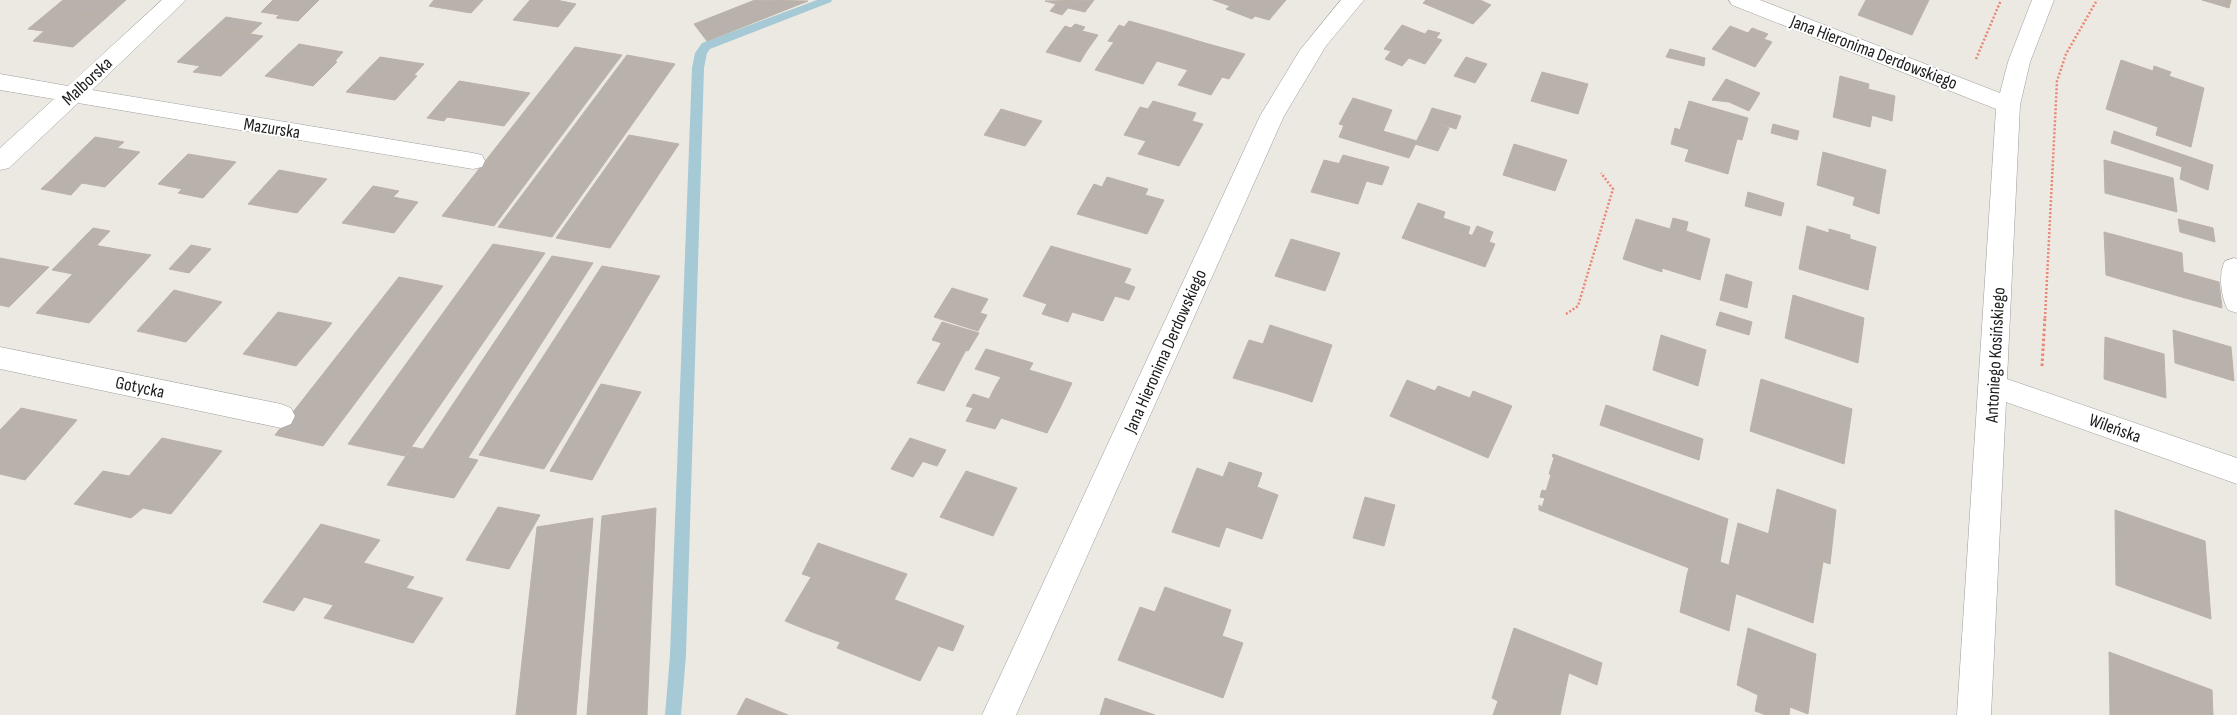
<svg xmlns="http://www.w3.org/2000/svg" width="2237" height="715" font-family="'Sofia Sans Condensed',sans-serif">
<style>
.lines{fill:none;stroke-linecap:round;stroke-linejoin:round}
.stream{fill:#a6c9d6;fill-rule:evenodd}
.building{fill:#b9b2ac;stroke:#bcb1a6}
.street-casing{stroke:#9d9d9d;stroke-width:1}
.path-far1{stroke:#eb8574;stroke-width:2.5;stroke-dasharray:2 2;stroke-linecap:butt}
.path{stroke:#eb8574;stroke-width:3;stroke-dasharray:2.5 2.5;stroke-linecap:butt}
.street{fill:#fff;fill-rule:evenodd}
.labels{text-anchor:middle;stroke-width:4;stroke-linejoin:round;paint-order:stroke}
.street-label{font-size:18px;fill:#1c1c1c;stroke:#fff}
</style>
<rect width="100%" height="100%" fill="#ece9e2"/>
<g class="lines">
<path class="stream" d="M817,0H832L831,2L710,49L707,53L704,68L686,655L681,715H665L670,655L692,68L695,53L702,43Z"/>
</g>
<path class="building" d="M63,0H126L106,18L51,10Z
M273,0H289L294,1L280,15L261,12Z
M319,0L298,21L276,18L294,0Z
M434,0H483L471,13L429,6Z
M530,0H556L576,4L558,27L513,20Z
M755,0L808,1L707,41L694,24Z
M1094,0L1085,12L1068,8L1062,15L1050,11L1056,4L1045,1Z
M1213,0H1286L1269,20L1255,16L1252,19L1226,9L1230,6Z
M1426,0H1480L1491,5L1473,24L1423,3Z
M1866,0H1929L1912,35L1858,15Z
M2202,0H2231L2229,8Z
M51,10L106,18L73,47L33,41L44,31L28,29Z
M226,17L262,23L250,34L214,28Z
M1129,21L1165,31L1152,52L1136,48L1126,62L1104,56L1114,42L1108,41L1119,25L1124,27Z
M1075,24L1085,27L1082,31L1098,35L1086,52L1053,42L1065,26L1071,28Z
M1402,25L1425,34L1428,30L1440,33L1436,38L1442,40L1425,64L1409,58L1402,66L1385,59L1391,51L1384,49Z
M1730,26L1748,33L1752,28L1768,34L1764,39L1772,42L1755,67L1712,49Z
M214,28L263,36L221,76L193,72L200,66L177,62Z
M1165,31L1205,43L1188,70L1157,61L1158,59L1149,57Z
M1053,42L1086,52L1080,62L1046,52Z
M1205,43L1245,54L1229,79L1189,68Z
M299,44L343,52L335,61L337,62L313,86L265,76Z
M575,47L622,55L494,226L442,216Z
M1136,48L1152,52L1149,57L1158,59L1143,84L1095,70L1104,56L1126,62Z
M1670,49L1705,58L1704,66L1666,57Z
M627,55L675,64L552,237L498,227Z
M380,57L424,64L414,75L417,76L395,100L346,92Z
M1466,57L1487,64L1475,83L1454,76Z
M2121,60L2153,71L2154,66L2171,72L2169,76L2204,88L2191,147L2156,135L2158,127L2106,109Z
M1189,68L1222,77L1211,95L1178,85Z
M1542,72L1588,84L1578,114L1531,101Z
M1840,76L1869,84L1868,89L1895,96L1892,121L1861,112L1862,109L1836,102Z
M1726,79L1760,93L1749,111L1729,102L1712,100Z
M459,81L507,89L480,122L447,117L444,121L427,118Z
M507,89L530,93L504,126L480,122Z
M1353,98L1392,110L1381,136L1339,124Z
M1153,101L1196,113L1192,121L1203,124L1179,166L1138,154L1146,141L1124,135L1140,107L1148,109Z
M1689,101L1748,118L1742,140L1737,139L1731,162L1671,144L1675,128L1680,130Z
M1836,102L1862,109L1861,112L1872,115L1870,127L1833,117Z
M1432,108L1461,116L1456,129L1427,120Z
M1001,109L1042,121L1025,146L984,135Z
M1427,120L1449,128L1438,151L1415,144Z
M1773,124L1799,131L1797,140L1771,133Z
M1344,125L1368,133L1362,144L1339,137Z
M1383,131L1417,141L1409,158L1362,144L1368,133L1381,136Z
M2114,131L2213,165L2208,190L2180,179L2182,167L2111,143Z
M629,135L679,144L610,248L556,238Z
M95,137L124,142L117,148L140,152L105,187L53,178Z
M1514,144L1567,160L1555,191L1503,175Z
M1689,149L1731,162L1728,174L1685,161Z
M1823,152L1886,170L1880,205L1817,185Z
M188,154L236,162L203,198L178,193L182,189L158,184Z
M1343,155L1389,167L1382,185L1366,181L1370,171L1339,164Z
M1324,160L1370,171L1358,204L1311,192Z
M2104,160L2173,178L2177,212L2105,193Z
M279,170L327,179L297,213L248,204Z
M1107,177L1148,189L1145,195L1164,200L1147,234L1077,214L1094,184L1102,187Z
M53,178L82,183L71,195L41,189Z
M373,186L399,191L393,197L418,202L394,233L342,223Z
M1748,192L1784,203L1781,216L1745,206Z
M1855,197L1880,205L1879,214L1853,205Z
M1418,203L1445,212L1443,218L1470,227L1468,234L1495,244L1485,267L1402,238Z
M1673,218L1688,222L1686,231L1710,239L1700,280L1662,268V272L1623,259L1636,219L1670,229Z
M2178,219L2213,228L2215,242L2180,232Z
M1477,226L1493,232L1489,242L1472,236Z
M1807,226L1829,233V229L1850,235V239L1876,247L1868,290L1799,269Z
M93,228L110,231L97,245L99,246L73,274L52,270Z
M2104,232L2182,253L2185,298L2106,275Z
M1291,239L1340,253L1325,291L1275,276Z
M493,244L545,253L405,456L348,444Z
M191,245L211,249L189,273L169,269Z
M99,246L151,255L89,323L36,313Z
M1051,246L1131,269L1124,283L1135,287L1129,300L1115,296L1103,321L1072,312L1068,322L1042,314L1047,304L1023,296Z
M552,256L593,263L468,458L423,449Z
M0,258L26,263L0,288Z
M26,263L49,267L9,307L0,305V288Z
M602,266L660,276L544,469L479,455Z
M2183,272L2219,282L2222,308L2185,298Z
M1726,274L1752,282L1747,308L1720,300Z
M399,277L443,286L323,446L275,435Z
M952,288L988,299L980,313L987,315L978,331L934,317Z
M174,290L222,302L186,342L137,331Z
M1793,295L1864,318L1858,363L1785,338Z
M278,312L332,323L296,366L243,354Z
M1720,312L1752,322L1749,335L1716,325Z
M942,322L979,333L968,351L932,340Z
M1270,325L1332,345L1312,402L1285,393L1299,354L1263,344Z
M2173,330L2231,347L2234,381L2175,363Z
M1661,335L1706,350L1698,386L1653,370Z
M2105,337L2164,354L2166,398L2104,379Z
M1249,340L1299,354L1285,393L1233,378Z
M942,342L966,350L944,391L917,383Z
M986,349L1033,363L1029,370L1072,383L1060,408L995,387L1001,377L975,369Z
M1761,379L1852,409L1844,464L1750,431Z
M1407,380L1435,391L1438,386L1470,398L1451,442L1390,416Z
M601,384L641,392L592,480L550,471Z
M995,387L1060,408L1047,433L1001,418L995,429L966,421L973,408L966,406L973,394L989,399Z
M1473,391L1512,406L1488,458L1451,442Z
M1606,405L1703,439L1699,460L1600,425Z
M21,408L77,420L25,480L0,474V430Z
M162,438L222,451L171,514L143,508L131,518L74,504L103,471L129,476Z
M910,438L946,450L937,466L900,454Z
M412,447L468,458L478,460L454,498L387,485Z
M900,454L923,461L913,477L891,469Z
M1553,454L1728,519L1720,562L1761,577L1767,542L1823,562L1813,623L1687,575L1689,568L1539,510V505L1542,507L1545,498L1540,497L1542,490L1546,491L1551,475L1549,474L1554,458L1552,456Z
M1229,462L1262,473L1257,487L1278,495L1262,539L1226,527L1219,547L1172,532L1197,468L1223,477Z
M966,471L1017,488L993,536L940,517Z
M1777,489L1836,510L1830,564L1767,542Z
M1365,497L1395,505L1384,546L1353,538Z
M498,507L540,515L509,569L466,560Z
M656,508L647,715H587L602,516Z
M2115,510L2205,541L2211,619L2116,585Z
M593,518L576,715H516L537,527Z
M1738,523L1769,534L1761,577L1729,565Z
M321,524L380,540L333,605L304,597L294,611L263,602Z
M818,543L907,574L894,600L890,598L887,603L840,585L812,632L785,621L811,577L802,574Z
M364,563L414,577L406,588L443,598L413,643L324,618Z
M1687,575L1736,593L1729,631L1680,612Z
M840,585L887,603L880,616L859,609L840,642L812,632Z
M1165,587L1231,610L1222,636L1243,643L1223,698L1118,660L1140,607L1155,612Z
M890,598L964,626L953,651L938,646L920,681L837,648L859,609L880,616Z
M1514,628L1602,663L1597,685L1508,647Z
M1748,628L1816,654L1808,714L1790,707L1789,715H1766L1755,711L1758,695L1737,685Z
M1508,647L1569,672L1560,715H1493L1498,701L1492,698Z
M2109,652L2212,690L2213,715H2110Z
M746,698L788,715H737Z
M1105,698L1155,715H1100Z"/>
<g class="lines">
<defs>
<path id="street" d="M162,0H186L92,90L473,153L482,155L485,161L482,167L473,169L78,103L9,168L0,170V148L54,99L0,90V74L68,86Z
M1341,0H1364L1326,46L1284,116L1016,715H982L1260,116L1300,50Z
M1729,0H1760L2000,93L2008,62L2032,0H2054L2030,62L2020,105L2007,379L2237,458V484L2006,402L1991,715H1957L1996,109L1732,5Z
M2234,258L2237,259V313L2228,310C2221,298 2218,273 2225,261Z
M0,347L281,404L291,408L295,416L291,424L281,428L0,369Z"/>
</defs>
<use href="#street" class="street-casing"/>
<path class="path-far1" d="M1976,59L2001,0
M1566,314L1578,306L1613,189L1601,173
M2045,318L2057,81L2066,54L2097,0"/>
<path class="path" d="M2042,366L2045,317"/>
<use href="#street" class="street"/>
</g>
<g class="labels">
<g class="street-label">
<text transform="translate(1874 52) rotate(21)" y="6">Jana Hieronima Derdowskiego</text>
<text transform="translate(87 81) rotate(-43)" y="6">Malborska</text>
<text transform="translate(272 128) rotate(9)" y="6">Mazurska</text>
<text transform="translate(1165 351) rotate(-66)" y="6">Jana Hieronima Derdowskiego</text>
<text transform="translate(1995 355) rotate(-87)" y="6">Antoniego Kosińskiego</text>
<text transform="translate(140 387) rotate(12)" y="6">Gotycka</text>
<text transform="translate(2115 428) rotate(20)" y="6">Wileńska</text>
</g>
</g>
</svg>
